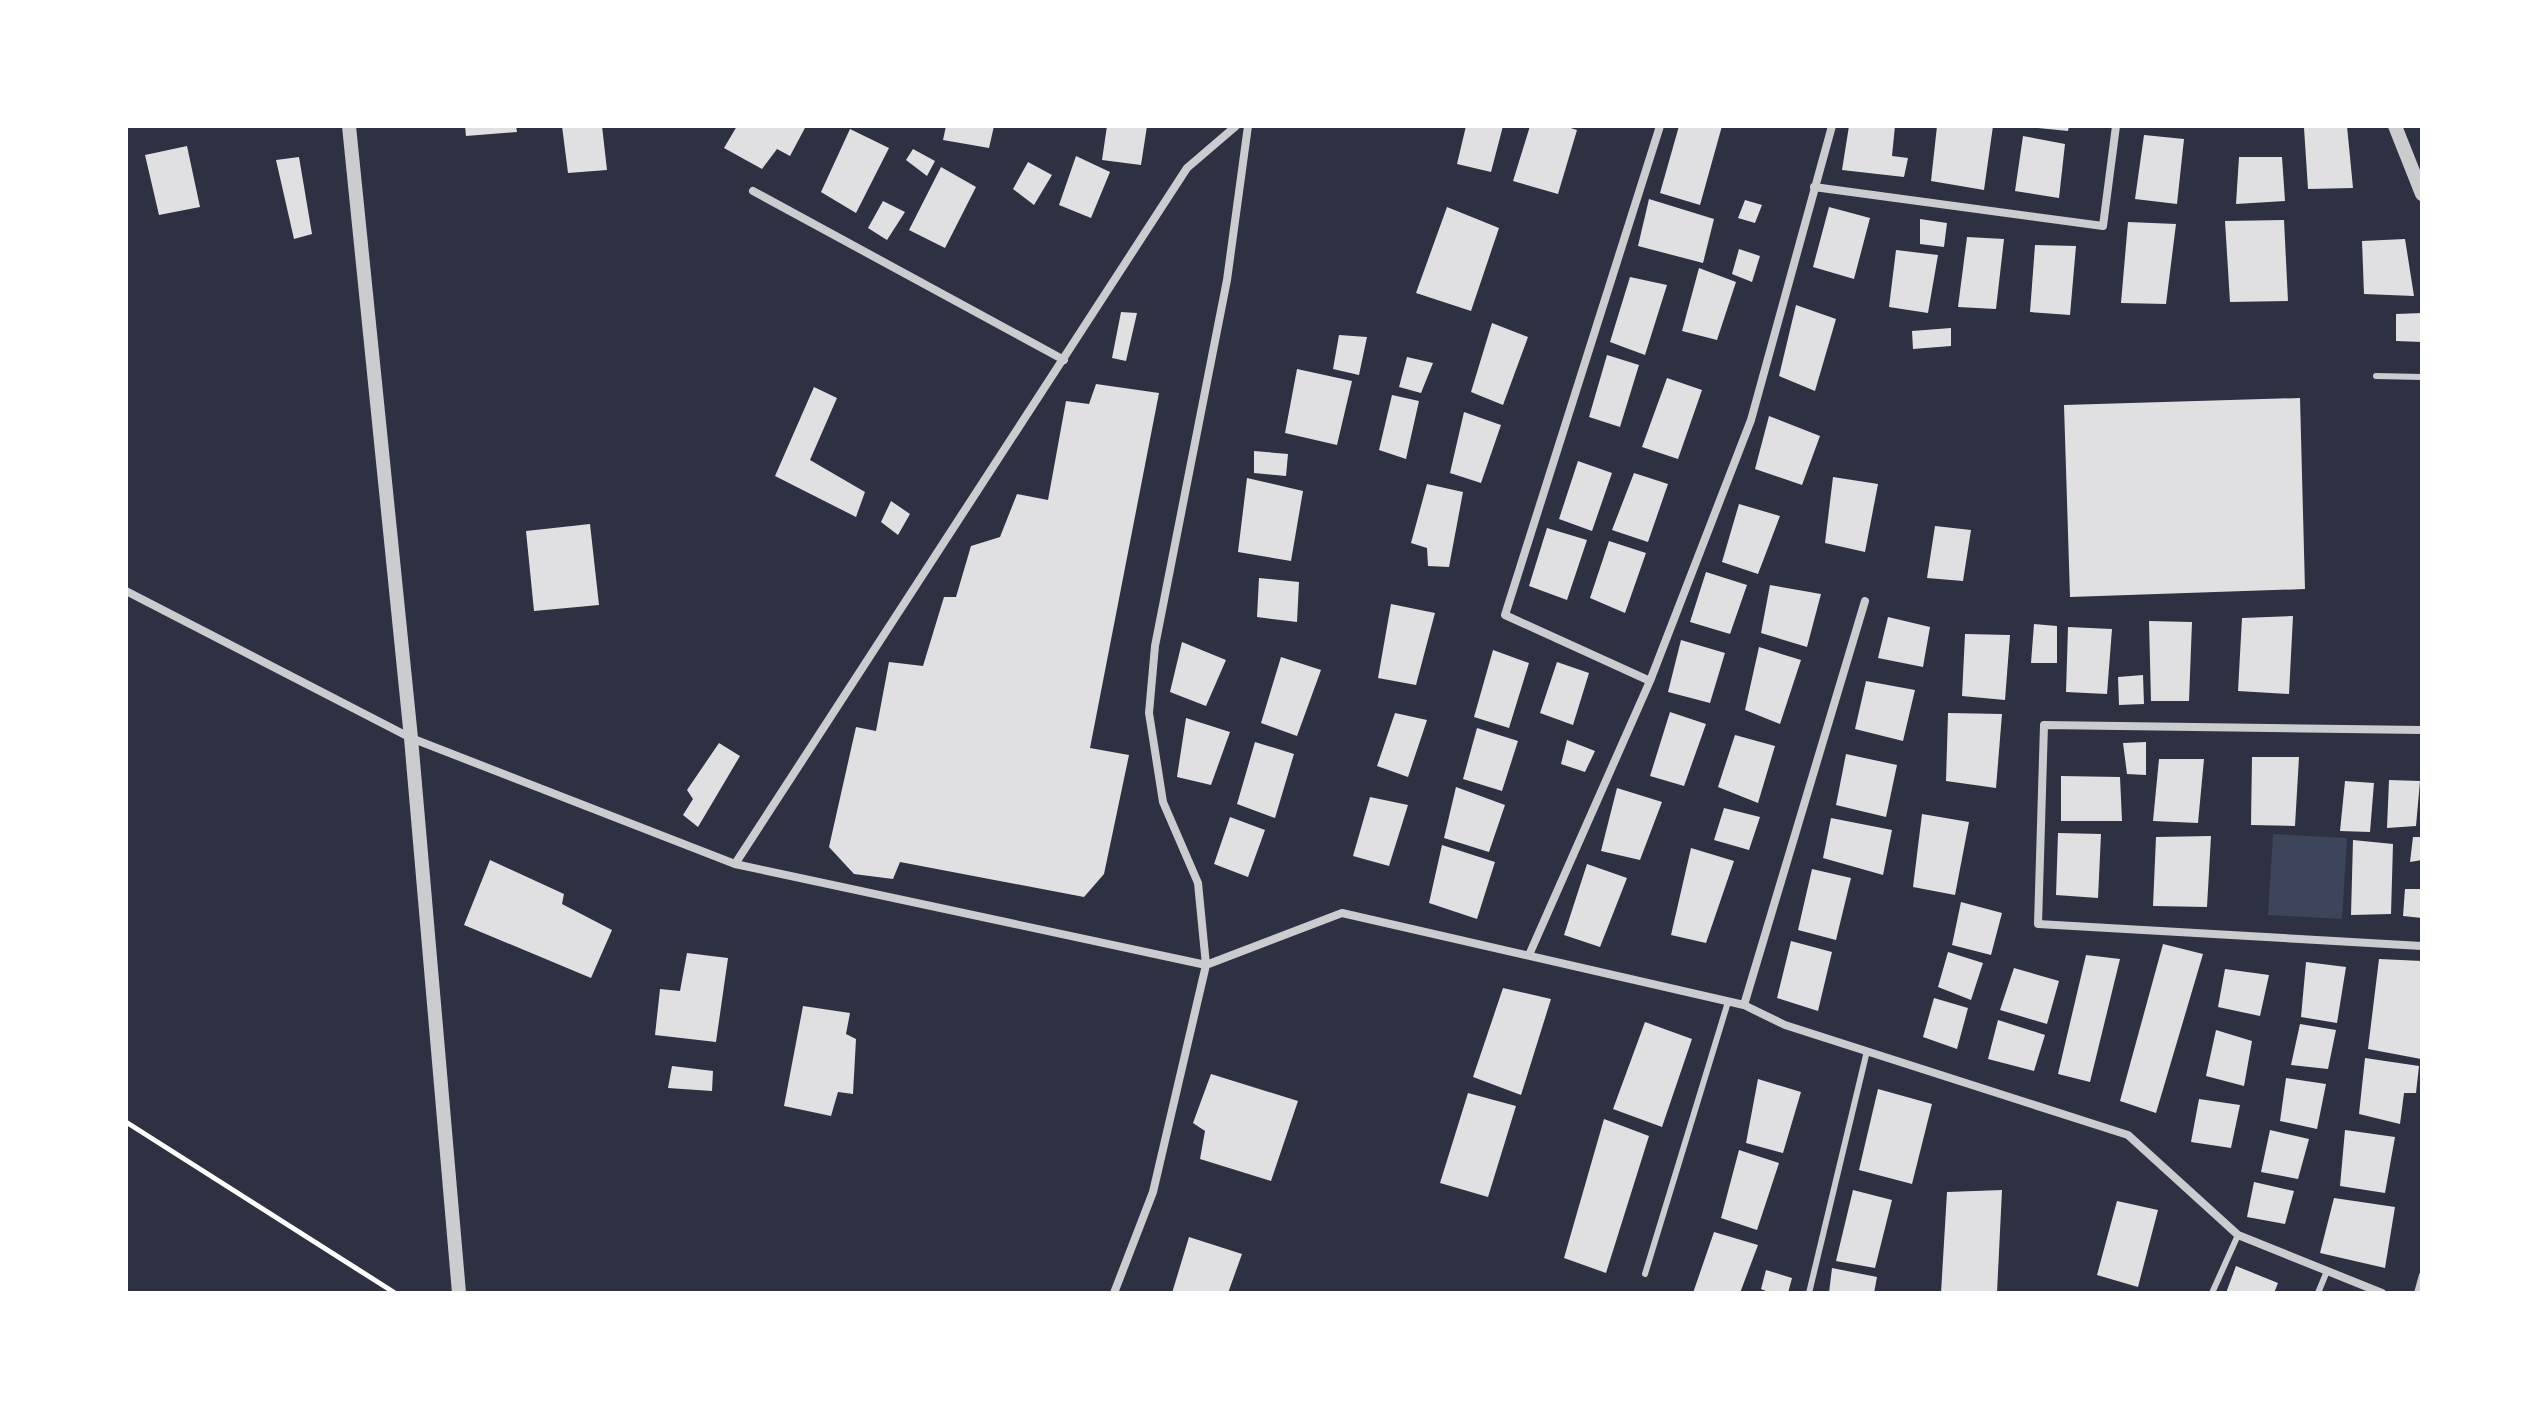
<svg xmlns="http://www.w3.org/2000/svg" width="2548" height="1419" font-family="'PT Sans',sans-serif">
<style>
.green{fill:#3c4559}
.building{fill:#e0e0e3}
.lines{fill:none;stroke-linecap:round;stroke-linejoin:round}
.path{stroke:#fff;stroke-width:5}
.service{stroke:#caccd0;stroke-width:6}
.minor{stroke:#caccd0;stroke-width:8}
.tertiary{stroke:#caccd0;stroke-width:14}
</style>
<rect width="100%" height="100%" fill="#2d3142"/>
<path class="green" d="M2273,834L2347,838L2342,919L2268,915Z"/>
<path class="building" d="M465,126H516L517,132L466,136Z
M562,126H602L607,170L568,173Z
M737,126H806L790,156L777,149L762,169L724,148Z
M946,126H994L989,148L943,140Z
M1107,126H1147L1141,165L1102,160Z
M1466,126H1503L1491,172L1457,164Z
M1530,126H1564L1577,130L1558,194L1513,181Z
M1679,126H1722L1700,205L1660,193Z
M1849,126H1895L1892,156L1908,158L1904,177L1842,170Z
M1937,126H1993L1984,190L1931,181Z
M2038,126H2069L2068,131L2038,128Z
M2347,126L2353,188L2308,189L2304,128Z
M850,129L889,148L856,213L821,192Z
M2144,135L2184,139L2177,204L2135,199Z
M2023,136L2065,144L2059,198L2015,191Z
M187,146L200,207L159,215L145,155Z
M913,149L935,161L927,176L906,160Z
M1076,156L1110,172L1091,218L1059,205Z
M299,157L312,234L294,239L276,160Z
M2239,157H2282L2285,201L2236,204Z
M1028,162L1052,175L1034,205L1013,189Z
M941,167L976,187L945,248L909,230Z
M1649,199L1714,219L1703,263L1638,246Z
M1745,200L1762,205L1755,223L1738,218Z
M883,201L905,212L887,240L868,228Z
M1447,207L1499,228L1471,311L1416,293Z
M1829,207L1870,218L1854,279L1813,267Z
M1920,219L1947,223L1944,247L1920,244Z
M2284,220L2288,301L2230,302L2225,221Z
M2128,222L2176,224L2166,304L2121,303Z
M1967,237L2004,239L1996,309L1958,307Z
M2405,239L2414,296L2364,294L2362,241Z
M2035,245L2076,246L2070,315L2030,312Z
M1739,249L1760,256L1752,282L1732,274Z
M1896,250L1938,255L1928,313L1889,307Z
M1699,268L1736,282L1717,340L1682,331Z
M1630,277L1667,285L1645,355L1610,342Z
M1796,305L1836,319L1815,391L1779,376Z
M1121,312L1137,313L1126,361L1112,358Z
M2422,313V342L2396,341V314Z
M1492,323L1528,337L1503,405L1471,392Z
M1951,328V346L1913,349L1912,331Z
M1339,335L1367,337L1359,375L1333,369Z
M1607,355L1639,365L1620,427L1589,417Z
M1407,357L1433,363L1421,393L1399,387Z
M1297,369L1352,381L1337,445L1285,433Z
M1667,378L1702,390L1678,459L1642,447Z
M1096,384L1159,393L1090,748L1129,755L1104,874L1084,897L900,862L893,879L854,874L829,847L856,727L876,731L889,662L923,666L944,597H956L971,546L1000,537L1017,494L1048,500L1066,401L1089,404Z
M814,387L837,398L810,460L865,492L856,517L775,476Z
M1392,395L1419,401L1406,459L1379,450Z
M2300,398L2305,589L2070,597L2064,405Z
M1464,412L1501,425L1481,483L1450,473Z
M1769,416L1820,436L1802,485L1755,469Z
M1254,451L1288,454L1286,476L1254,473Z
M1578,461L1612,473L1592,531L1559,519Z
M1634,473L1668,484L1648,542L1612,530Z
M1833,477L1878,484L1865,552L1825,543Z
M1247,478L1303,491L1291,561L1238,552Z
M1427,484L1463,492L1449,567L1428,566L1427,548L1411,543Z
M891,501L910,514L898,535L881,522Z
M1739,504L1780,516L1758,574L1722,562Z
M590,524L599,605L534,611L526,531Z
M1935,526L1971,530L1963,581L1927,578Z
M1547,528L1587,540L1567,600L1529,586Z
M1609,541L1646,553L1625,613L1590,598Z
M1706,572L1747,585L1730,634L1690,622Z
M1259,578L1299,582L1297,622L1257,617Z
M1770,585L1821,594L1807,647L1761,633Z
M1391,604L1435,613L1416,685L1378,678Z
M2293,616L2289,694L2238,691L2242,618Z
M1888,617L1930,627L1923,667L1878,658Z
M2149,621L2192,622L2189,701H2151Z
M2034,624L2057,626V663H2031Z
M2068,627L2112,629L2107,694L2066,692Z
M1965,634L2010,635L2005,700L1962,696Z
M1681,640L1725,653L1710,703L1668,692Z
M1182,642L1226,660L1206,706L1170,692Z
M1759,647L1801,660L1780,724L1745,710Z
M1493,650L1529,663L1509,728L1474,717Z
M1281,657L1321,670L1297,736L1261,723Z
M1557,662L1589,673L1573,725L1540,713Z
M2143,675L2144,704L2119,705L2118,677Z
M1866,681L1915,690L1903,741L1855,729Z
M1670,712L1706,724L1684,786L1650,776Z
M1395,713L1427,720L1408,777L1377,766Z
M1948,713L2002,714L1996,788L1946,781Z
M1186,718L1230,732L1211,785L1177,777Z
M1477,728L1518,741L1502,791L1463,779Z
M1735,735L1775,746L1758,803L1718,787Z
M1567,740L1595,751L1585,772L1561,764Z
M1255,742L1294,754L1275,818L1237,804Z
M2146,742V775L2127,774L2123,743Z
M719,743L740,756L698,827L683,815L693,799L687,790Z
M1846,754L1897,765L1886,817L1836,805Z
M2252,757H2299L2295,826L2251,825Z
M2159,759H2204L2198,823L2153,821Z
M2061,776L2120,777L2122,821H2061Z
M2389,780L2420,781L2416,826L2387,828Z
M2345,781L2374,783L2370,832L2340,831Z
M1456,787L1505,805L1489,852L1444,838Z
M1617,788L1662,802L1640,860L1601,851Z
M1370,797L1408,805L1389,866L1353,856Z
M1724,808L1760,817L1749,850L1714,840Z
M1922,814L1969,822L1955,895L1913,887Z
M1230,817L1265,830L1248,877L1214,864Z
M1831,818L1892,830L1883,875L1823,858Z
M2058,833L2101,834L2098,898L2056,895Z
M2211,836L2207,907L2153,906L2156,837Z
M2413,837H2422V860L2410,862Z
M2353,840L2393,844L2391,914L2351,915Z
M1442,845L1495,862L1477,919L1429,903Z
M1691,848L1734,861L1706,943L1671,935Z
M490,860L564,894L562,904L612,930L591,978L464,925Z
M1587,864L1627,878L1600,947L1564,935Z
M1812,869L1851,878L1836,940L1798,930Z
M2405,889H2422V918L2403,916Z
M1961,902L2002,913L1991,955L1952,945Z
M1791,941L1832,952L1818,1011L1777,998Z
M2163,944L2203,954L2156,1113L2120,1101Z
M1948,952L1983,963L1971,1000L1938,987Z
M687,953L728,958L716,1042L655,1035L660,989L680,991Z
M2086,955L2120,959L2090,1082L2058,1074Z
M2379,959L2422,961L2421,1059L2368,1049Z
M2306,962L2346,967L2337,1023L2301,1017Z
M2014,968L2059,981L2047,1024L2000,1010Z
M2225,969L2269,975L2260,1016L2218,1007Z
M1503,988L1551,999L1521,1095L1473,1077Z
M1934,998L1968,1008L1957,1049L1923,1037Z
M803,1006L850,1013L846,1034L856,1039L853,1094L838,1092L831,1116L784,1106Z
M1998,1020L2045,1035L2034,1071L1988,1059Z
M1645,1022L1692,1039L1662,1127L1613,1109Z
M2300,1024L2336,1030L2328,1069L2291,1065Z
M2216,1030L2252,1041L2244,1086L2206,1076Z
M2365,1058L2419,1066L2416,1093H2404L2400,1124L2359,1114Z
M672,1066L713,1071L712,1091L668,1088Z
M1211,1074L1298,1101L1271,1181L1200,1159L1205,1131L1193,1123Z
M2286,1078L2326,1084L2317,1129L2280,1121Z
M1758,1079L1801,1092L1783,1153L1746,1143Z
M1878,1089L1932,1104L1912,1184L1859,1170Z
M1468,1093L1516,1106L1488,1197L1440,1183Z
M2199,1099L2240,1105L2231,1148L2191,1142Z
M1604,1119L1649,1136L1606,1273L1564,1258Z
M2270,1130L2309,1139L2298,1179L2261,1172Z
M2345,1130L2395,1137L2385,1193L2340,1186Z
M1739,1150L1779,1163L1757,1230L1721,1218Z
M2254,1182L2294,1191L2285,1224L2247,1217Z
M1853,1190L1892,1200L1875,1268L1836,1261Z
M2002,1190L1997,1293H1941L1947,1192Z
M2334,1198L2395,1207L2385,1268L2320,1253Z
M2117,1201L2158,1210L2138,1287L2097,1275Z
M1714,1232L1758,1245L1740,1293H1693Z
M1189,1237L1242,1254L1228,1293H1172Z
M2236,1266L2278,1283L2274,1293H2226Z
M1832,1268L1877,1277L1874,1293H1829Z
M1766,1270L1792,1278L1788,1293H1771L1761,1289Z"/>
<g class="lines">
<path class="path" d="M126,1122L395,1293"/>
<path class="service" d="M2376,376L2422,377
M1645,1274L1728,1002
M1809,1293L1867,1051
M2212,1293L2238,1235
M2318,1293L2327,1271
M2417,1293L2422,1275"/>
<path class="minor" d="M1814,187L2103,226L2116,126
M753,191L1064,360
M126,591L411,738L735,864L1206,965L1342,913L1744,1005L1785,1025L2128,1135L2238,1235L2382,1293
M1650,681L1505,615L1660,126
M2422,730L2044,725L2038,924L2422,946
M735,864L1187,168L1236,126
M1529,955L1650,681L1751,420L1832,126
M1744,1005L1865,601
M1114,1293L1153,1192L1206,965L1198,883L1163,802L1149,713L1155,646L1227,280L1248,126"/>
<path class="tertiary" d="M349,126L411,738L459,1293
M2395,126L2422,194"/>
</g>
<rect width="2548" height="1419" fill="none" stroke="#ffffff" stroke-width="256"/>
</svg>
